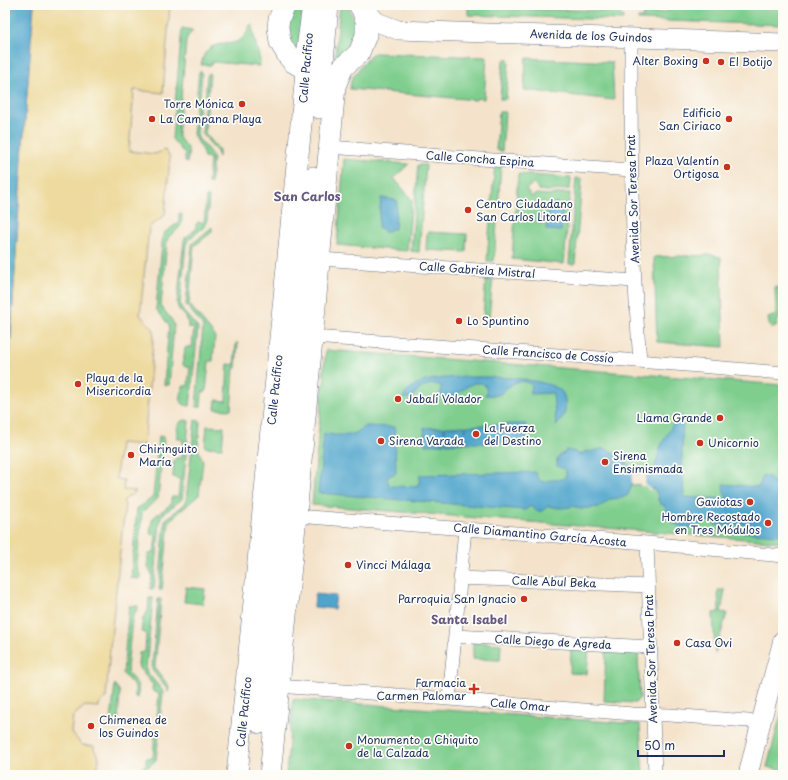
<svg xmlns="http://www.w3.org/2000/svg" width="788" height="780" font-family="'Playpen Sans',sans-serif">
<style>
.green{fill:#7fce8e;stroke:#4d7e76}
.sand{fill:#eeda9e;stroke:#84847e}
.water{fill:#50a5cc;stroke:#366a95}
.pier{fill:#f4e3ca}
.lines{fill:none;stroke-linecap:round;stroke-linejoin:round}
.street-casing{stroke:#676e84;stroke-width:14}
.secondary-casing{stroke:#676e84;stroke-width:20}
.primary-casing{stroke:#676e84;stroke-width:22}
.street{stroke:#fff;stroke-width:13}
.secondary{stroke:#fff;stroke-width:19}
.primary{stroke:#fff;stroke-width:21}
.poi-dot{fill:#c8321e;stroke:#fdfcf7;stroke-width:1.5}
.labels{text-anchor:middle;stroke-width:3.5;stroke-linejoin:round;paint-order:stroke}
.street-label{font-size:11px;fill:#1b2f5e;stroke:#fdfcf7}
.poi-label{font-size:11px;fill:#1b2f5e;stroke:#fdfcf7;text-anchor:start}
.neighbourhood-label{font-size:12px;font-weight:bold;fill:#655983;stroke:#fdfcf7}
</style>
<rect width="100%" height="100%" fill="#fdfcf7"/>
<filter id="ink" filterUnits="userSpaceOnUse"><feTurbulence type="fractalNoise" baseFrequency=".025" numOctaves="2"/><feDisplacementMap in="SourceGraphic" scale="8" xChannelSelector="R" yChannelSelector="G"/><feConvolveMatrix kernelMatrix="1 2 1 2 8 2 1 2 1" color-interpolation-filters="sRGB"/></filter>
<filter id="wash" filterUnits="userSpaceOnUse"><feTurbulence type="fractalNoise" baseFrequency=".012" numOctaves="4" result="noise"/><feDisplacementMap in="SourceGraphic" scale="16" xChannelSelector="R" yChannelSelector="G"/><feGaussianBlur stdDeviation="0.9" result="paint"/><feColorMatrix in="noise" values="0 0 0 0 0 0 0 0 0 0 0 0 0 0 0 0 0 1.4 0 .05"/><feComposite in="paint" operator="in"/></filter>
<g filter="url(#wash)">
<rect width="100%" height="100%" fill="#f4e3ca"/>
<path class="green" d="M292,5H303L298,55L292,51L284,22Z
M340,5C342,5 345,5 347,6C348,7 349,9 350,11C356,22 356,35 350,46C346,51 341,56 335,58Z
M468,5H506V8L616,11L623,16V20L468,15Z
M775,5H783V25L638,20V18H643L644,12C654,12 666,15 674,7H748Z
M250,25H253V32L255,41L260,60V64L259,66L212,62L211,65H201C209,27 240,60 250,25Z
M182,28L192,30V32L188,36L186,41L178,135C180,141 185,144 188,149C189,153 188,159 187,163L185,162V154L172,139Z
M375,53L487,57L484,99L477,98L476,100L350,89L351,81L353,77L369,56L372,54Z
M507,58L509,62L506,99H500L503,61Z
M526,58L612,62L614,100L524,90Z
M199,72H202L197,134L198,138L213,156L211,183H208L210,158L204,157L203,155C204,146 195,142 193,134Z
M210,73L205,133L219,150V157L217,152L202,133L207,77L208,74Z
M499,112H505L502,151L496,150Z
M344,159L409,164L394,178L412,200L407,251L337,245Z
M418,165H426L419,252L411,251Z
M495,165H501L498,209L491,208Z
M518,174L571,178L570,189C560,189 550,193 541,190L540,191L534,183L526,189L532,197L536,194L550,195L563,193H570L564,264L512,259Z
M576,178L582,179L575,264H569Z
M206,197H209L207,222L206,225L188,240L186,245L180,304L183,311L198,328L190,406C177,405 181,397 182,388L183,386H188L190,367H185L183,365L185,348L187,347H192L194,328L188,327C188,325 188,323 187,320C185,313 178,313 177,303L184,241L185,238L196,229V224L198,222L204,223Z
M179,213L182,214C182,217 182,221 181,224C179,231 170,233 167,240L161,305C164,313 172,317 174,325L169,385H164L169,325L156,309L163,234L179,222Z
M490,221H497L494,261H487Z
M212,227V232L194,246L189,304L215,336L213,361H209L206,392H202L201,407H196L203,327L201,323L186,305L192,244Z
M427,232L467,234L466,252L426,250Z
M712,255L721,257L724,347L657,342L654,257Z
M486,276L493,277L489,318L486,321L483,318Z
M775,287L783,289V303L776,327C769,330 769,324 768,318L776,315Z
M236,343H238L236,368H234L231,410L215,409L216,400L226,401L228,364L234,365Z
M326,350L783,385V542L312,505L323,384H324L325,375H323Z
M184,420L189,421L182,499L162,515L160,520L154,589H150L152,577V574L148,567V555L150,553H154L156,535L151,534L150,533L152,521L154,517L171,504V499L172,497H178L180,479L173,477L174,460L176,458H182L183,440L177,438C177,431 176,423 184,420Z
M195,420L200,421L198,449L203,461L199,495L169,521L162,590H159L165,520L185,504L186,501Z
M207,426L224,427L222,448L205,447Z
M159,436L164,437L158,498C154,504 146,507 142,513L137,565L138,571L141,577L140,579L131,578L137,509L153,497Z
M186,587L205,589L203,604L184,602Z
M718,590H725L721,612L727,613L715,654L713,613L719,612Z
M149,598H153L146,669L147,672L162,690L163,693L160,719L157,718L159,693L154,692L152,690L153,685L139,668L138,665L139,653L145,652L146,633L141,632L143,618L148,611Z
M158,599H161L155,668L169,686L168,692L167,689L152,670V668Z
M129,606H138V608L133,616L132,620L127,669C128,677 137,680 138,687C139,690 138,694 137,698L135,697V687L123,674Z
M473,642L501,644L500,660L473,659Z
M571,647L589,648L587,674L570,673Z
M606,649L635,650L638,654L640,698L635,703L604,701Z
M115,684L120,692L118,721L111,720Z
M293,699L640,724L643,775H286Z
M783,706V765L782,770L767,767Z
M155,732L159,733L156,760L138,775H133L146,764V758H153Z"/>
<path class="sand" d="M34,5H170L163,93L134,90L129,151L155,154L165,150L170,157L165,215L149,227L140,315L154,330L144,445L120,443L116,479L124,480L123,490L136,491L123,501L125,504L110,648L106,698L99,704V707L85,706L73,716L71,732L82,745L94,746V749L99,757L97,775H5V411L9,367L22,158Z"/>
<path class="water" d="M5,5H34L22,158L9,367L5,411Z
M381,198L397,200L395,229H390L389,231L385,233L383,229L378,228Z
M557,202L558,206H563L561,231L546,230L548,205L552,206L554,203Z
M460,377C488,377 516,376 543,383C549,385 555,386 560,390C563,393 565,397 565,401C567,412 563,418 556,426L553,393L530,394L532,386C526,379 516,381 508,387C505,389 502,394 498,395C494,396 489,395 485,395L487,392L485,385L481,383H474L468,386L455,396L438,397L441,393V386C429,380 419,389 411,398H403C413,377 440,379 460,377Z
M683,416L682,456L684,497L728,499L724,493L723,484L759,487L763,475L769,477L777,485L782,468H783V500H778L777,505L778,508L783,510V527L781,530V531L779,535L741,532L744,526L742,522L740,525L733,526L715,525L713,522C711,522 709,521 707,522C702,522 699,527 695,527C682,530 669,523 663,512L666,510L664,505H662L659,503L660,501L659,500L658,501V496L654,488L651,489L645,485L632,484L628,495L622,498L610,499L600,507L588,508L580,509L573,506C565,509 556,508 548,506L543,511H536L531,506L525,510L318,493L324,433L334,435H349L356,433L365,426L395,427L396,473L389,476L387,479L389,484L391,486L416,487L419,483L420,475L535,472C537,476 539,482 544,482C546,481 548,480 551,480C556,480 559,480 564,478L566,475V472L564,469L557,466V459L561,454L565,453L566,450L576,452L578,454H583L585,451C591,453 594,450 601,449C607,448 614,453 620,456V457L628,464L632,474L650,475L653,473L661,445L677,417Z
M506,424V430H507V424H526V441L508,442L507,436H506V442L487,443V437L486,436V443H467L466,437H465V443L446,444V438L444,437V444L425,445L424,428L444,427V432H445V427L465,426V431H466V426L485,425L486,431L487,430V425Z
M315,594L336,596L334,609L314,607Z"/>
<path class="pier" d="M640,472H650V475H646L645,484L651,489V491L644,486H640V484H632V474H640Z"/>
</g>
<g filter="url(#ink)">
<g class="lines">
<defs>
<path id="street" d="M631,37C631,145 631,253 640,361
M330,147L519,162L631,170
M320,259L635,281
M313,337L613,359L783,373
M296,516L647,543L783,556
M647,543L655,775
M460,578L648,586
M455,636L650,647
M278,686L449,699L633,714L670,715L761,722
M449,699L465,529"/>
<path id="secondary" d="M361,7L377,22L398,30L783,43
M748,775L761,722L783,640"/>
<path id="primary" d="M285,5L279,19L278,27L280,42L288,56L293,62L305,69L317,70
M319,108L328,5
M260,723L313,177
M237,775L305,84L307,49L313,5
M270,775L296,516L335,86L343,67L359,53L366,35V20L361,7L359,5"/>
</defs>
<use href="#street" class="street-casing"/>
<use href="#secondary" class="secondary-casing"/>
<use href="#primary" class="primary-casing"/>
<use href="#street" class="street"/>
<use href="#secondary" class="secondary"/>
<use href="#primary" class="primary"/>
</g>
</g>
<g class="poi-dot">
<circle cx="706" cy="61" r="4"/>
<circle cx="721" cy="62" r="4"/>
<circle cx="242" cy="104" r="4"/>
<circle cx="152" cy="119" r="4"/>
<circle cx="729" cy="119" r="4"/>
<circle cx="727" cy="167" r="4"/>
<circle cx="468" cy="210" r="4"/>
<circle cx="459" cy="321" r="4"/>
<circle cx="78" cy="384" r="4"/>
<circle cx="398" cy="399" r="4"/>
<circle cx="720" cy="418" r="4"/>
<circle cx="476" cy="434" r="4"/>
<circle cx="381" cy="441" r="4"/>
<circle cx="700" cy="443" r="4"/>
<circle cx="131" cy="455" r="4"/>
<circle cx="605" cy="462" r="4"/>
<circle cx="750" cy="502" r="4"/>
<circle cx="768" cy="523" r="4"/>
<circle cx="348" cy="565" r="4"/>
<circle cx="524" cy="599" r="4"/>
<circle cx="677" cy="643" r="4"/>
<path d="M472 683h4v4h4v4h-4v4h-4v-4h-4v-4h4z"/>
<circle cx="91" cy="726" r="4"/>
<circle cx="349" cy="746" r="4"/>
</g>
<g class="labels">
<g class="street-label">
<text transform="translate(591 36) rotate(2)" y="4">Avenida de los Guindos</text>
<text transform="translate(306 68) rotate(-85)" y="4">Calle Pacífico</text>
<text transform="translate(480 159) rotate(4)" y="4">Calle Concha Espina</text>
<text transform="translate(633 199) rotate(-92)" y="4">Avenida Sor Teresa Prat</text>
<text transform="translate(477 270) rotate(4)" y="4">Calle Gabriela Mistral</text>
<text transform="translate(548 354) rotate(4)" y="4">Calle Francisco de Cossío</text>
<text transform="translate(275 390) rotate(-84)" y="4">Calle Pacífico</text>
<text transform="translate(540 535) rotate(5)" y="4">Calle Diamantino García Acosta</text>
<text transform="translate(554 582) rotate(2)" y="4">Calle Abul Beka</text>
<text transform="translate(553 642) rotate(3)" y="4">Calle Diego de Agreda</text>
<text transform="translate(651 659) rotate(-92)" y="4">Avenida Sor Teresa Prat</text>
<text transform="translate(520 705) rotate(5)" y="4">Calle Omar</text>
<text transform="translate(244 712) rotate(-84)" y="4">Calle Pacífico</text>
</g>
<g class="poi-label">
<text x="698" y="65" text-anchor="end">Alter Boxing</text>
<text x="729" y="66">El Botijo</text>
<text x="234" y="108" text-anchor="end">Torre Mónica</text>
<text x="721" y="117" text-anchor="end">Edificio<tspan x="721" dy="13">San Ciriaco</tspan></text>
<text x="160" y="123">La Campana Playa</text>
<text x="719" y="165" text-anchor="end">Plaza Valentín<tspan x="719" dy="13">Ortigosa</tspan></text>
<text x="476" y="208">Centro Ciudadano<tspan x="476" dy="13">San Carlos Litoral</tspan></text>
<text x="467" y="325">Lo Spuntino</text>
<text x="86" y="382">Playa de la<tspan x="86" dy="13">Misericordia</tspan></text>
<text x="406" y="403">Jabalí Volador</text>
<text x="712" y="422" text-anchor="end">Llama Grande</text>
<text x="484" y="432">La Fuerza<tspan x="484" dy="13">del Destino</tspan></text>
<text x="389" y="445">Sirena Varada</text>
<text x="708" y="447">Unicornio</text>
<text x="139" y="453">Chiringuito<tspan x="139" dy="13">María</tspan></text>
<text x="613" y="460">Sirena<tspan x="613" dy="13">Ensimismada</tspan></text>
<text x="742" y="506" text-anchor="end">Gaviotas</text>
<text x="760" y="521" text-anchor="end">Hombre Recostado<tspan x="760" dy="13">en Tres Módulos</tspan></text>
<text x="356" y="569">Vincci Málaga</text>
<text x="516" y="603" text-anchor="end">Parroquia San Ignacio</text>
<text x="685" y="647">Casa Ovi</text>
<text x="466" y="687" text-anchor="end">Farmacia<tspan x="466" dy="13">Carmen Palomar</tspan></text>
<text x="99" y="724">Chimenea de<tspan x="99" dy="13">los Guindos</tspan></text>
<text x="357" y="744">Monumento a Chiquito<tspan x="357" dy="13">de la Calzada</tspan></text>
</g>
<g class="neighbourhood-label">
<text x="307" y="201">San Carlos</text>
<text x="469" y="624">Santa Isabel</text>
</g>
</g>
<rect width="788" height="780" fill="none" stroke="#fdfcf7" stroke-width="20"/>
<path d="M638 750v6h86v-6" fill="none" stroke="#1b2f5e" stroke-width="2"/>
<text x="644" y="750" font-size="12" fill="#1b2f5e" stroke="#fdfcf7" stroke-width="3" paint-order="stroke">50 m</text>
</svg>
